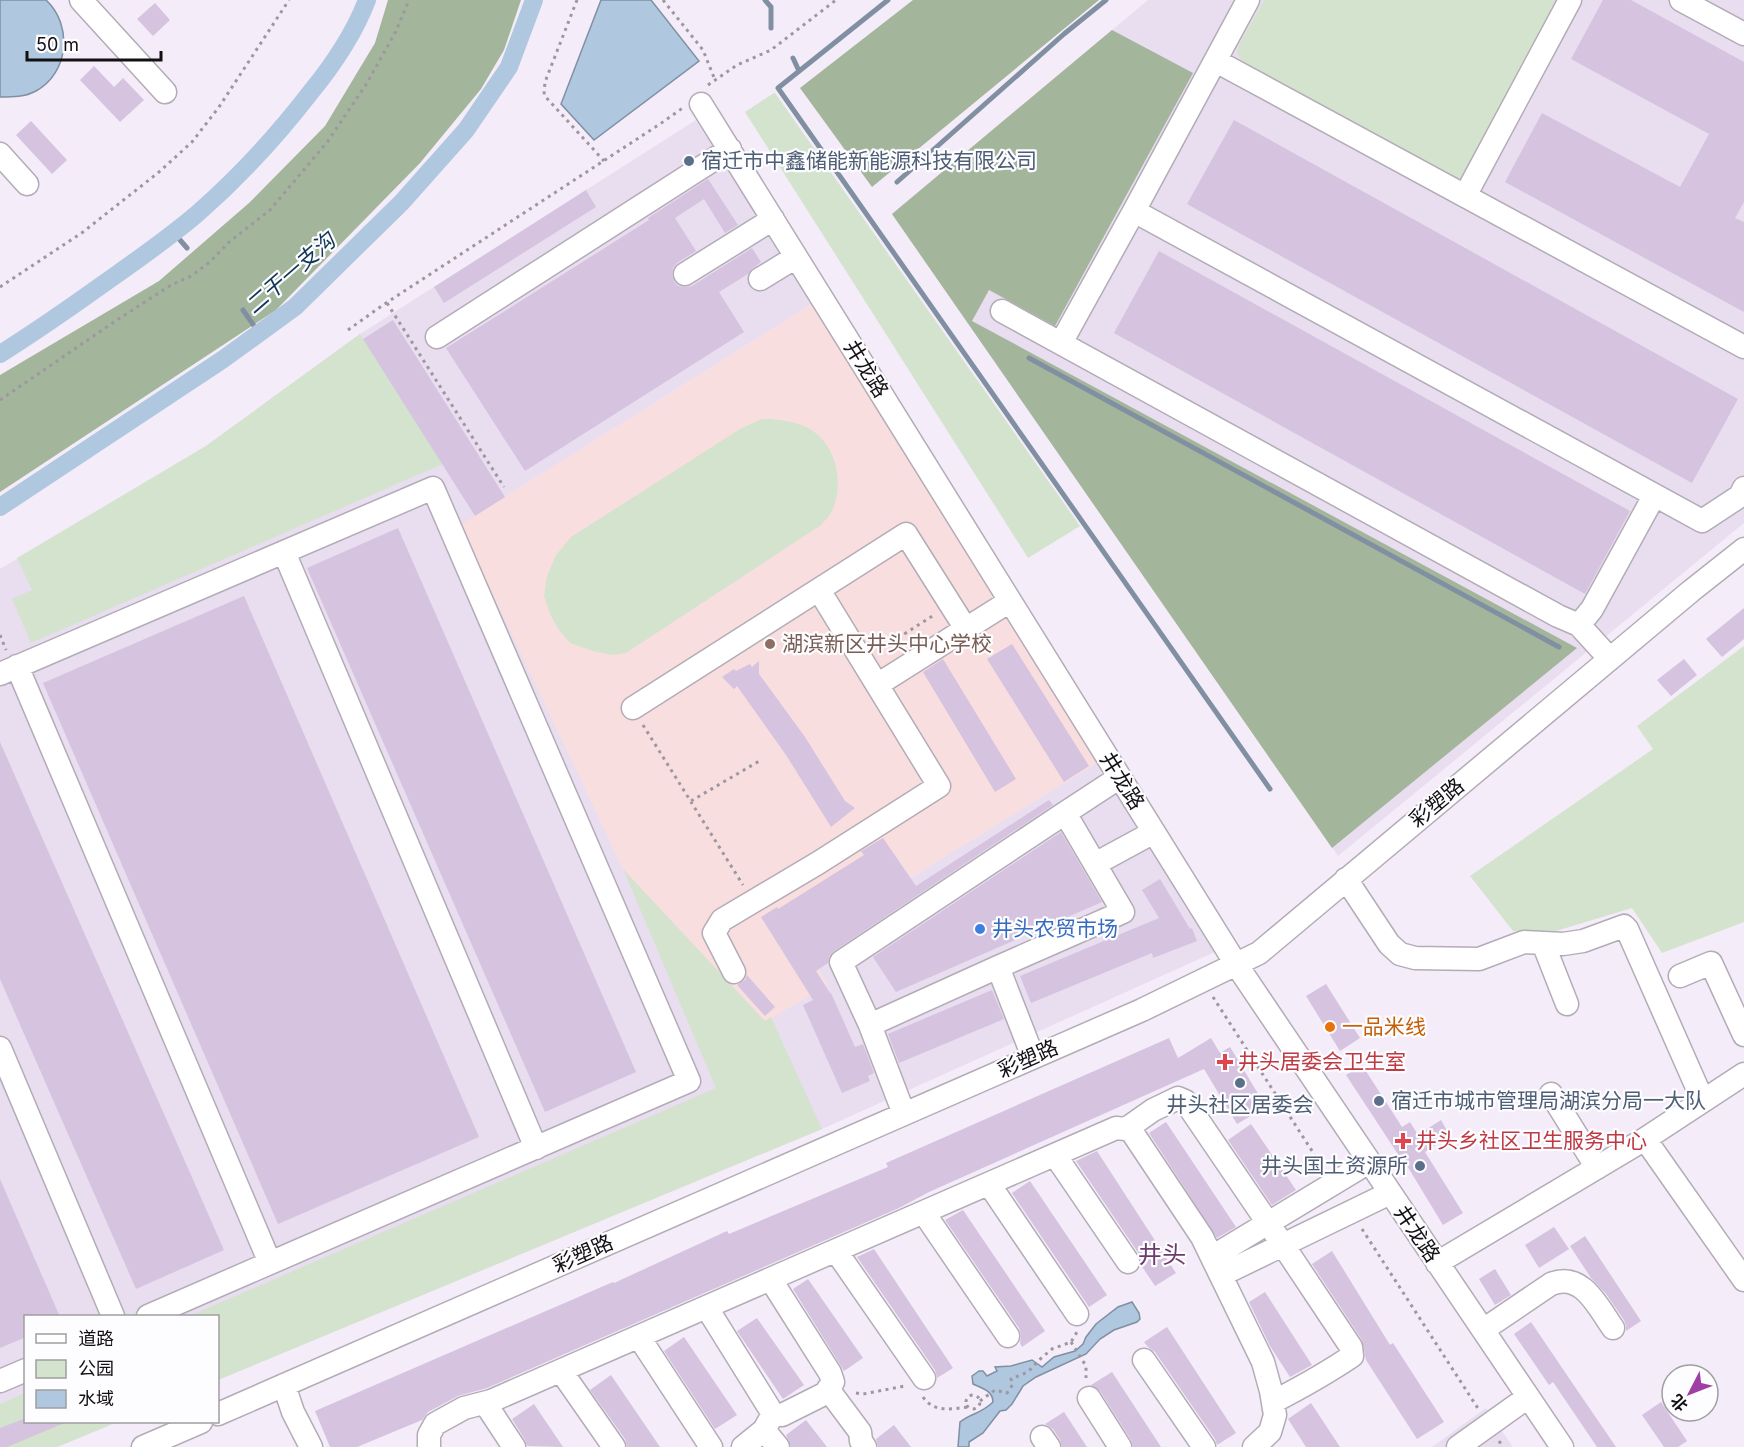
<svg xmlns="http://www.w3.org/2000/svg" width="1744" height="1447" font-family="Inter,'Noto Sans SC',sans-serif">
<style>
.built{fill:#e9ddf0}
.education{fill:#f9dee0}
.green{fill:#d4e3ce}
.forest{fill:#a3b59b}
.water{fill:#afc7df;stroke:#8090a2;stroke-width:1.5}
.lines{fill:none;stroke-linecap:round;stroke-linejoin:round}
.stream{stroke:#8090a2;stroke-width:5}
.canal{stroke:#afc7df;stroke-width:18}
.building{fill:#d5c3df}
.minor-casing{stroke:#b3acb7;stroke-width:25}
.path{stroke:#9d97a0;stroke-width:3;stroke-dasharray:3 4.5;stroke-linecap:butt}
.minor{stroke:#fff;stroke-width:22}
.service-dot{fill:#5c6f8a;stroke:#fdfcfe;stroke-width:2}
.education-dot{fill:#8d6e63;stroke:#fdfcfe;stroke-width:2}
.shop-dot{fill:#3f7fe0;stroke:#fdfcfe;stroke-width:2}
.food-dot{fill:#e8710a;stroke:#fdfcfe;stroke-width:2}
.health-dot{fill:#e0444e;stroke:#fdfcfe;stroke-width:2}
.labels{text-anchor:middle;stroke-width:4.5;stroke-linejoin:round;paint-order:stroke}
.service-label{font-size:21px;fill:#4e5e75;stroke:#fdfcfe;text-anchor:start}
.street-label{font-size:21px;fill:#131014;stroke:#fdfcfe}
.education-label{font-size:21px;fill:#785e54;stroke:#fdfcfe;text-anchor:start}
.shop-label{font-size:21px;fill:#366cbe;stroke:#fdfcfe;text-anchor:start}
.food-label{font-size:21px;fill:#c56008;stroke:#fdfcfe;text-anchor:start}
.health-label{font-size:21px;fill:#be3a42;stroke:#fdfcfe;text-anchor:start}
.water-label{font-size:22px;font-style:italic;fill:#0f3657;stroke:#fdfcfe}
.quarter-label{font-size:24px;fill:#6b3b6e;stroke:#fdfcfe}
</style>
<rect width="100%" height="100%" fill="#f4ecf8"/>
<path class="built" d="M1148,0H1744V523L1338,856L892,214Z
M696,120L812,304L505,497L765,1021L828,985L803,944L1098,762L1217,951L822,1129L218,1380V1316H26V1422H118L57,1447H0V569L206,446L360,334Z
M1486,1408L1513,1447H1432Z"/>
<path class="education" d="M812,304L1098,762L804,944L828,985L765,1022L623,869L460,525Z"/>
<path class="green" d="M1264,0H1561L1466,178L1458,179L1247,66L1241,60L1237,53L1238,47Z
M774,93H775L1080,526L1028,558L745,112Z
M360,334L443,464L31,643L12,599L32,590L17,558L206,446Z
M762,419C778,419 794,421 808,428C836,443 845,483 832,511C830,516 824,521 821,525L626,653L611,655L593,651L570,643L559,630L550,614L544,596L547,576L556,555L571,537L740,429Z
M1744,646V922L1662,953L1632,908L1556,931H1513L1470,876L1653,749L1637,726Z
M623,869L765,1021L771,1017L822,1129L218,1380V1316H189L716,1088Z
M25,1393L26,1422H108L110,1425L57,1447H0V1404Z"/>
<path class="forest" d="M388,0H521L504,50L481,89L420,163L276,310L0,492V375L159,281L249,203L325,126L375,43Z
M913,0H1099L872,187L800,88Z
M1112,30L1193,73L1055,326L989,290L972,321L1577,648L1332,848L892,214Z"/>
<path class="water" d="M0,0H46C73,25 69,73 36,91C25,97 13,97 0,97Z
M601,0H651L699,61L594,140L561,104Z
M1132,1302L1139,1313L1140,1319L1137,1322L1114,1330L1100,1339L1086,1354L1036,1377L1023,1386L1012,1404L1006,1410L1000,1411L983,1433L969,1442V1447H958L960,1422C971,1413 981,1414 993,1402C993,1391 982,1388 973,1384L972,1376L979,1371H983L987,1376L997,1371L995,1367L1011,1366L1032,1360L1042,1367L1054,1357L1075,1351L1083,1344L1086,1337L1096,1324L1118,1307Z"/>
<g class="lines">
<path class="stream" d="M765,0L771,7V28
M888,0L778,88L1270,789
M793,58L799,71
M897,182L1064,34L1106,0
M173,232L187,248
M243,310L259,333
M1029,358L1559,647"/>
<path class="canal" d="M0,354C37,331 71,307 106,282C137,260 169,238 198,213C239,177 276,137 310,93C333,65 354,34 367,0
M0,507L222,360L295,307L402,202L466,130L509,67L534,0"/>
</g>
<path class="building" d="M1603,0H1631L1744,62V202L1735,218L1744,222V312L1505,182L1542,113L1680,187L1709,134L1571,59Z
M155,3L170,20L153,36L137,19Z
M94,66L114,87L123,78L144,100L120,122L80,80Z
M1234,120L1738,399L1692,483L1187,204Z
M31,121L67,160L52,174L16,135Z
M708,179L738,225L725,233L704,199L675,218L696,251L677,263L673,268L672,275L674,282L678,286L685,287L692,286L752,248L761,262L753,268L748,274L719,292L744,332L525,471L446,348L649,220L648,218Z
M586,190L596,207L444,303L434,287Z
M1159,251L1630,511L1585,594L1114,333Z
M393,320L505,497L475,516L363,339Z
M398,528L636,1072L545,1112L307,568Z
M244,596L479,1137L278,1224L43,683Z
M1744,608V639L1722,657L1706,639Z
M1012,644L1089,766L1064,782L987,659Z
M943,659L1016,779L995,792L923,672Z
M1684,659L1697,675L1671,696L1657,680Z
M759,661V674L805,737L845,801L855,808L831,827L786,755L737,686L734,689L722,677L734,669L736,671L750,664L752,667Z
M0,742L224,1250L136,1289L0,979Z
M1049,800L1053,805L834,951L829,956L828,963L816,971L830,993H831L855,1047L863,1044L874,1073L868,1076L870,1081L842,1093L803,1005L813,1000L761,917L777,907L778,909L864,855L861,851L883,838L916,886Z
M1061,832L1102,902L896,992L873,957Z
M1160,879L1190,929L1192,928L1197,941L1153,958L1152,953L1031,1003L1020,976L1159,918L1142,890Z
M747,975L775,1007L765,1016L737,985L745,980Z
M1326,984L1360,1038L1340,1051L1306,996Z
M992,990L1004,1019L899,1063L888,1034Z
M1169,1038L1178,1058L1211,1038L1220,1053L1230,1047L1266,1107L1237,1124L1204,1069L929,1192L899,1208L487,1388L458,1396L428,1412L422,1420L357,1447H330L315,1411L613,1282L614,1283L727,1231L729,1234L888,1167L886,1163Z
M1362,1065L1402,1127L1410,1122L1418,1135L1441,1120L1450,1136L1425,1152L1463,1213L1443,1225L1406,1164L1405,1165L1346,1075Z
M1166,1122L1236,1227L1217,1238L1149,1133Z
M1251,1124L1296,1190L1272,1205L1228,1140Z
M1097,1151L1176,1273L1155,1286L1141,1265L1139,1254L1076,1161Z
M0,1179L60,1317H26V1337L0,1348Z
M1030,1181L1107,1295L1089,1307L1012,1193Z
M963,1210L1045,1331L1022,1347L1020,1343L1021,1336L1019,1328L945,1220Z
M1554,1227L1569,1249L1539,1268L1525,1245Z
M1585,1236L1641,1321L1626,1331V1326L1624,1320L1606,1294L1591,1278L1570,1246Z
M874,1249L953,1368L937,1378L935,1370L857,1257Z
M1332,1251L1390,1345L1393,1343L1444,1422L1417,1439L1366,1360L1362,1340L1312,1264Z
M1495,1269L1511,1295L1495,1305L1479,1279Z
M808,1279L863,1358L844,1371L793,1289Z
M1265,1292L1312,1365L1290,1377L1270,1346L1249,1302Z
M757,1318L804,1385L783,1399L737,1331Z
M1531,1322L1575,1387L1616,1447H1597L1553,1382L1549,1385L1514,1334Z
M1167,1327L1236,1433L1217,1445L1215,1439L1155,1352L1148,1347L1144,1342Z
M684,1337L737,1415L715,1429L664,1351Z
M1112,1372L1161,1447H1133L1131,1440L1100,1391L1091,1385Z
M611,1375L660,1447H627L625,1439L590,1390Z
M1661,1402L1687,1441L1678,1447H1664L1642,1415Z
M1311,1403L1340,1447H1306L1288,1419Z
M534,1404L563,1447L527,1446L525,1440L512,1419Z
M1064,1412L1087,1447H1062L1060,1440L1053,1429L1045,1424Z
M26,1418V1422H67L7,1447H0V1428Z
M806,1420L827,1447H791L786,1435Z
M894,1425L911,1447H878L876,1439Z"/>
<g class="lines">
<defs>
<path id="minor" d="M81,0L165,92
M1681,0L1744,34
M1216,61L1744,347
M701,104L1236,964L1562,1447
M0,154L27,184
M1465,196L1570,0
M1134,211L1702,521L1740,496L1744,488
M685,274L773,219
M760,279L796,257
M1002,311L1558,616L1579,625L1610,659
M437,337L730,149
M1061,343L1134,211L1248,0
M284,552L536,1148
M1579,625L1592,609L1654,496
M17,666L270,1263
M0,674L433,488L689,1081L148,1316
M877,685L1010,601
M633,708L906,534L966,629
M1065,813L1120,777
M1095,864L1154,832
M1346,879L1389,944L1400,954L1415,958L1479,959L1524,942L1563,944L1583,941L1624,926L1627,929L1703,1101
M1543,943L1567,1004
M998,967L870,1025L841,962L1065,813L1123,912L998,967L1033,1057
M734,972L714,933L722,920L818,863L939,786L819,590
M1680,976L1711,963L1744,1035
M870,1025L904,1114
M0,1048L113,1316
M1551,1094L1597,1168
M1126,1129L1153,1110L1178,1098L1185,1101L1283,1245L1351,1347L1352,1356C1327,1373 1300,1388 1273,1402
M1645,1139L1744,1280
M1055,1155L1128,1262
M989,1184L1077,1314
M924,1213L1008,1336
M836,1251L924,1378
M1212,1257L1369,1162
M1437,1263L1645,1139L1744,1074
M1221,1275L1390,1193
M707,1308L773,1414L782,1415L826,1393L833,1382L830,1373L771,1280
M1483,1330L1551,1284C1582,1271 1598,1307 1613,1328
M639,1337L711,1447
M1144,1360L1204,1447
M561,1371L614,1447
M0,1381L26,1370
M284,1385L293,1412L311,1447
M828,1389L860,1432L861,1441L865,1447
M1089,1398L1120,1447
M485,1403L514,1447
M218,1414L1142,1010L1259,953L1691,591L1744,549
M764,1430L778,1447
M1042,1437L1049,1447
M143,1447L201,1422
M429,1447V1435L435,1424L464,1408L491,1401L1116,1128L1126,1129L1132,1132L1202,1237L1263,1362L1271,1391L1275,1415L1270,1432L1254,1447
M743,1447L764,1430L773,1414
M1458,1447L1528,1397"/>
</defs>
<use href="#minor" class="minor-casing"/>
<path class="path" d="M577,0L545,82L544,95L604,161
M663,0L703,50L715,80
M708,85L737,65L771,50L836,0
M0,287L83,232L159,172L192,142L219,107L289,0
M387,303L504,487
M348,330L383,305L660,124L684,107
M0,400L117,320L171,285L191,276L210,262L228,243L270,210L328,141L367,83L395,33L409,0
M0,635L6,650
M879,650L934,615
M643,725L743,885
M691,801L761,760
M1213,997L1323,1168
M1362,1229L1479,1410
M1071,1342L1086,1366V1378
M856,1393L863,1394L905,1386
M966 1402a7 7 0 1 1 14 0a7 7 0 1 1-14 0Z
M923,1397C934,1413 951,1409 968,1407
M980,1401L995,1390L1007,1393L1013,1384L1011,1379L1028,1372L1039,1360L1052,1349L1071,1342L1077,1332
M1499,1441L1503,1447"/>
<use href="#minor" class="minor"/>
</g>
<g class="service-dot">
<circle cx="689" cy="161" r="6"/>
<circle cx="1240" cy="1083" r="6"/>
<circle cx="1379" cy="1101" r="6"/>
<circle cx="1420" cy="1166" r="6"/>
</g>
<circle class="education-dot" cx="770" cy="644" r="6"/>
<circle class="shop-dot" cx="980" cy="929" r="6"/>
<circle class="food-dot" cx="1330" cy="1027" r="6"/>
<g class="health-dot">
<path d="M1222 1053h6v6h6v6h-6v6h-6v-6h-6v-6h6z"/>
<path d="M1400 1132h6v6h6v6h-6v6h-6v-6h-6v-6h6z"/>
</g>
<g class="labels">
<g class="service-label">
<text x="701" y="168">宿迁市中鑫储能新能源科技有限公司</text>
<text x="1391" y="1108">宿迁市城市管理局湖滨分局一大队</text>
<text x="1240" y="1112" text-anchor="middle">井头社区居委会</text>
<text x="1408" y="1173" text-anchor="end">井头国土资源所</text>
</g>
<g class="street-label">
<text transform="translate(866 369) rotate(58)" y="7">井龙路</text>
<text transform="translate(1122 781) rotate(58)" y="7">井龙路</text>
<text transform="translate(1437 803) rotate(-40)" y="7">彩塑路</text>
<text transform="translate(1028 1059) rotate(-24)" y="7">彩塑路</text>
<text transform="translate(1417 1234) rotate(56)" y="7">井龙路</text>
<text transform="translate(583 1254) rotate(-24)" y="7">彩塑路</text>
</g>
<g class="education-label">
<text x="782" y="651">湖滨新区井头中心学校</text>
</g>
<g class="shop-label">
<text x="992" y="936">井头农贸市场</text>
</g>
<g class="food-label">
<text x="1342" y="1034">一品米线</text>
</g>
<g class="health-label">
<text x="1238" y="1069">井头居委会卫生室</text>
<text x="1416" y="1148">井头乡社区卫生服务中心</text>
</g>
<g class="water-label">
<text transform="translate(290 273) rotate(-41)" y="8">二干一支沟</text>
</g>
<g class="quarter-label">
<text x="1162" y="1263">井头</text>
</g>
</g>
<rect x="24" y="1315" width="195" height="108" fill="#fdfcfe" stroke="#9f9ea0" stroke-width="1.5"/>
<rect x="36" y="1334" width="30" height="9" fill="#ffffff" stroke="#9f9ea0" stroke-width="1.5"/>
<text x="78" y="1345" font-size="18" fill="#131014">道路</text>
<rect x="36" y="1360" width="30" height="18" fill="#d4e3ce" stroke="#9f9ea0" stroke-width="1.5"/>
<text x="78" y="1375" font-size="18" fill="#131014">公园</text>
<rect x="36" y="1390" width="30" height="18" fill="#afc7df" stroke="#9f9ea0" stroke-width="1.5"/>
<text x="78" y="1405" font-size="18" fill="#131014">水域</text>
<g transform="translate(1690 1393) rotate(228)"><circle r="28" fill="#fdfcfe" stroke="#9f9ea0" stroke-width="1.5"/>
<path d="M0-4.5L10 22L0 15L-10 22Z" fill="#9f3ea5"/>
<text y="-9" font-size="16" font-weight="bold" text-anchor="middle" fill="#131014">北</text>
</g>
<path d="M27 51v9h134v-9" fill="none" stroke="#131014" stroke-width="3"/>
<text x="36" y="51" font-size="18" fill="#131014" stroke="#fdfcfe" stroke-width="4.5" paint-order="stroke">50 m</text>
</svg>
